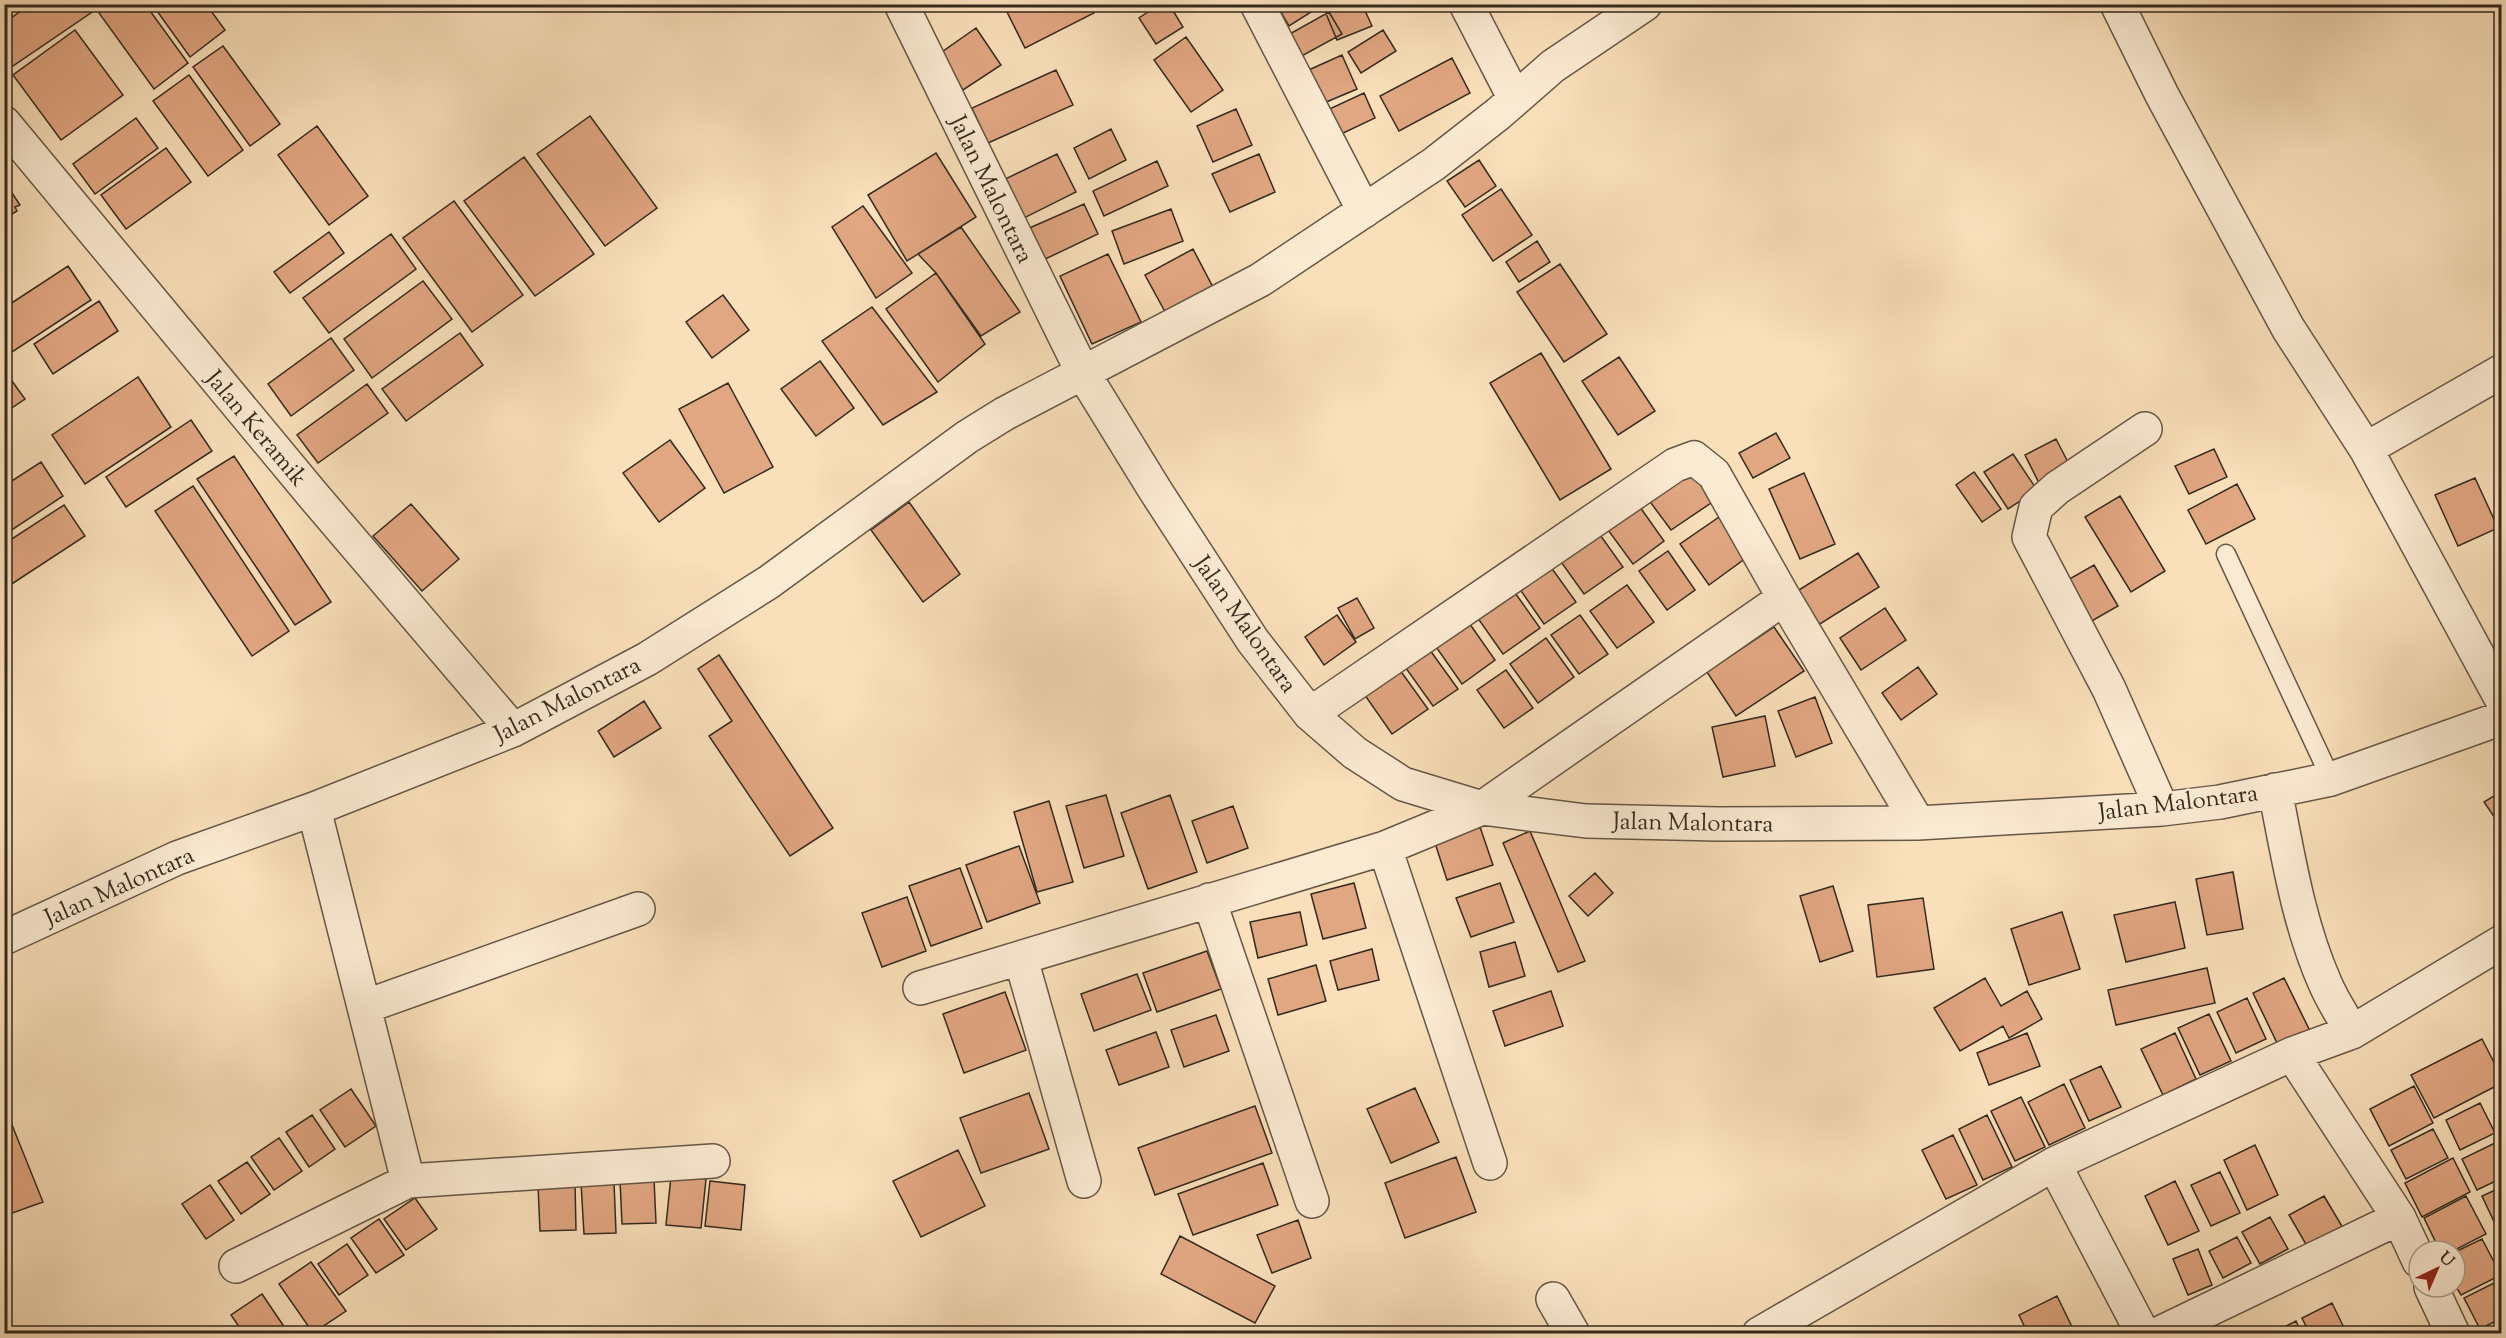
<svg xmlns="http://www.w3.org/2000/svg" width="2506" height="1338" font-family="'Sorts Mill Goudy',serif">
<style>
.building{fill:#e1a682;stroke:#342a1f;stroke-width:1.5}
.lines{fill:none;stroke-linecap:round;stroke-linejoin:round}
.service-casing{stroke:#655746;stroke-width:21}
.minor-casing{stroke:#655746;stroke-width:36}
.service{stroke:#fbead2;stroke-width:18}
.minor{stroke:#fbead2;stroke-width:33}
.labels{text-anchor:middle;stroke-width:4.5;stroke-linejoin:round;paint-order:stroke}
.street-label{font-size:24px;fill:#342a1f;stroke:#fbead2}
</style>
<rect width="100%" height="100%" fill="#f9dfba"/>
<filter id="stains"><feTurbulence type="fractalNoise" baseFrequency=".00333" numOctaves="4"/><feColorMatrix values="0 0 0 0 .2 0 0 0 0 .09 0 0 0 0 .02 0 0 0 .5 -.17"/></filter>
<radialGradient id="worn" r=".72"><stop offset=".6" stop-color="#630" stop-opacity="0"/><stop offset="1" stop-color="#630" stop-opacity=".3"/></radialGradient>
<path class="building" d="M4,4H16L4,12Z
M31,4H104L4,72V23Z
M111,4H145L188,63L154,89L99,13Z
M152,4H206L225,30L190,57Z
M1011,4H1090L1094,13L1025,48L1005,8Z
M1160,4H1169L1183,27L1156,44L1139,18Z
M1276,4H1322V5L1289,26Z
M1322,4H1362L1372,26L1337,40Z
M1329,12L1342,34L1298,58L1286,36Z
M976,28L1001,65L963,90L939,54Z
M75,30L123,95L61,140L13,75Z
M1383,30L1396,51L1361,73L1348,52Z
M1186,37L1223,90L1191,112L1154,60Z
M223,46L280,124L250,146L193,67Z
M1342,55L1357,89L1317,106L1302,73Z
M1452,58L1470,93L1399,131L1380,96Z
M1056,70L1073,105L988,143L972,108Z
M189,75L243,150L208,176L153,101Z
M1364,93L1375,118L1337,136L1325,111Z
M1236,109L1252,145L1213,162L1197,126Z
M590,116L657,208L605,246L537,154Z
M136,118L158,148L95,194L73,164Z
M317,126L368,196L329,225L278,155Z
M1111,129L1126,160L1089,179L1074,148Z
M166,148L191,182L126,229L101,195Z
M936,153L976,217L907,261L868,195Z
M1057,154L1076,192L1010,225L991,186Z
M1259,154L1275,192L1230,212L1212,174Z
M524,157L594,254L535,296L464,201Z
M1479,160L1496,186L1465,207L1447,181Z
M1157,161L1168,186L1104,216L1093,191Z
M4,181L20,205L15,207L17,211L4,219Z
M1501,189L1532,235L1493,261L1462,215Z
M454,201L523,295L472,332L403,238Z
M1084,204L1098,234L1039,262L1025,230Z
M863,206L912,273L876,298L832,227Z
M1171,209L1183,241L1124,264L1112,231Z
M961,227L1020,312L981,336L936,273L918,254Z
M329,232L344,253L290,293L274,272Z
M391,234L416,269L329,333L303,298Z
M1537,241L1550,262L1519,282L1506,262Z
M1193,249L1216,293L1169,319L1145,275Z
M1108,254L1141,322L1092,344L1060,276Z
M1560,264L1607,334L1564,362L1517,292Z
M68,266L91,300L9,354L4,347V308Z
M936,273L985,344L938,382L886,309Z
M423,281L452,319L372,378L344,339Z
M723,295L749,330L712,358L686,322Z
M99,301L118,331L53,374L34,344Z
M872,307L937,392L883,425L822,341Z
M460,333L483,365L406,421L382,389Z
M331,338L354,370L291,416L268,384Z
M1541,353L1611,469L1560,500L1490,383Z
M1619,357L1655,411L1618,435L1582,381Z
M820,361L854,408L816,436L781,389Z
M4,370L25,399L4,413Z
M138,377L171,427L85,484L52,435Z
M728,383L773,467L724,493L679,409Z
M367,384L388,413L318,463L297,435Z
M191,420L212,451L126,507L106,477Z
M1776,433L1790,458L1753,478L1739,453Z
M2056,439L2072,470L2041,487L2025,455Z
M670,440L705,488L659,522L623,473Z
M2214,449L2227,477L2189,494L2175,466Z
M2013,454L2037,490L2008,509L1984,472Z
M234,456L331,602L295,625L197,479Z
M41,462L63,496L4,535V486Z
M1690,468L1714,501L1671,530L1648,499Z
M1974,472L2001,509L1982,522L1956,485Z
M1804,473L1835,544L1800,559L1769,489Z
M2475,478L2498,528L2458,546L2435,495Z
M2237,484L2255,519L2206,544L2188,510Z
M193,486L289,631L252,656L155,511Z
M2120,496L2165,571L2131,592L2085,517Z
M909,502L960,574L923,602L871,530Z
M411,504L459,559L422,591L373,536Z
M64,505L85,536L4,589V544Z
M1640,507L1664,541L1633,564L1608,530Z
M1722,515L1750,555L1709,585L1680,544Z
M1598,532L1623,567L1584,594L1559,559Z
M1668,551L1695,590L1667,610L1639,571Z
M1858,553L1879,587L1815,627L1794,593Z
M1548,563L1576,602L1544,624L1517,585Z
M2094,565L2118,606L2083,626L2059,585Z
M1627,585L1654,622L1617,648L1590,611Z
M1513,590L1540,628L1503,654L1477,617Z
M1357,598L1374,628L1355,639L1338,608Z
M1885,608L1906,640L1861,670L1840,638Z
M1337,615L1356,642L1324,665L1305,637Z
M1580,615L1608,654L1579,674L1551,635Z
M1467,620L1495,660L1462,684L1434,644Z
M1774,627L1804,671L1736,716L1707,672Z
M1546,638L1574,677L1538,703L1510,664Z
M1427,646L1458,689L1433,706L1403,664Z
M719,655L833,828L790,856L709,736L732,721L698,669Z
M1397,666L1428,709L1392,734L1362,691Z
M1918,667L1937,694L1901,720L1882,693Z
M1506,670L1533,708L1504,728L1477,690Z
M1815,697L1832,743L1796,757L1778,711Z
M644,701L661,728L614,757L598,731Z
M1765,716L1775,766L1723,777L1712,727Z
M2502,791V828L2484,802Z
M1106,795L1124,856L1084,868L1066,806Z
M1170,795L1197,872L1148,889L1121,813Z
M1049,801L1073,882L1037,892L1014,812Z
M1233,806L1248,848L1207,863L1192,821Z
M1480,827L1493,865L1447,880L1435,843Z
M1530,831L1585,961L1558,972L1503,843Z
M1019,846L1040,903L987,922L966,865Z
M960,868L982,928L931,946L909,886Z
M2233,872L2243,929L2207,935L2196,879Z
M1595,873L1613,893L1588,916L1569,896Z
M1354,883L1366,928L1323,939L1311,894Z
M1500,883L1514,922L1471,937L1456,898Z
M1833,886L1853,951L1820,962L1800,896Z
M907,897L926,951L882,967L862,913Z
M1923,898L1934,969L1877,977L1868,905Z
M2175,902L2185,948L2126,962L2114,915Z
M1300,912L1307,945L1258,958L1250,922Z
M2062,912L2080,969L2029,985L2011,929Z
M1515,942L1525,976L1489,987L1480,952Z
M1372,949L1379,980L1338,990L1330,961Z
M1207,951L1221,989L1157,1012L1143,973Z
M1316,965L1326,1001L1278,1015L1268,979Z
M2207,968L2215,1003L2116,1025L2108,990Z
M1137,974L1151,1010L1094,1031L1081,994Z
M1985,978L2001,1006L2027,991L2042,1019L2009,1038L2003,1026L1960,1051L1934,1008Z
M2284,978L2310,1031L2278,1045L2253,993Z
M1551,991L1563,1026L1505,1046L1493,1011Z
M1005,992L1026,1050L964,1073L943,1014Z
M2247,998L2266,1039L2236,1053L2217,1012Z
M2209,1014L2231,1061L2200,1075L2178,1028Z
M1216,1015L1229,1051L1184,1067L1171,1030Z
M1156,1032L1169,1067L1119,1085L1106,1050Z
M2027,1033L2040,1066L1989,1085L1977,1053Z
M2175,1033L2196,1079L2163,1095L2141,1049Z
M2482,1039L2502,1078V1083L2434,1118L2411,1075Z
M2101,1066L2121,1107L2089,1121L2070,1080Z
M2064,1084L2085,1128L2049,1145L2028,1102Z
M2414,1086L2433,1123L2389,1146L2370,1109Z
M1415,1088L1439,1142L1391,1163L1367,1109Z
M351,1089L376,1126L345,1147L320,1110Z
M1029,1093L1049,1149L981,1173L960,1118Z
M2021,1097L2045,1147L2015,1161L1991,1111Z
M2480,1103L2495,1133L2460,1150L2446,1120Z
M4,1105L43,1202L4,1216Z
M1255,1106L1272,1153L1155,1195L1138,1148Z
M312,1115L335,1149L309,1167L286,1132Z
M1987,1115L2012,1167L1983,1180L1959,1129Z
M2433,1129L2448,1158L2406,1179L2391,1150Z
M1953,1135L1977,1185L1946,1199L1922,1150Z
M279,1138L302,1171L274,1190L251,1157Z
M2499,1141L2502,1147V1178L2477,1190L2462,1159Z
M2255,1145L2278,1195L2247,1210L2224,1160Z
M958,1150L985,1206L921,1237L893,1181Z
M1456,1157L1476,1212L1405,1238L1385,1183Z
M2453,1158L2470,1192L2422,1217L2405,1183Z
M247,1162L270,1194L241,1214L218,1181Z
M1263,1163L1278,1205L1193,1235L1178,1194Z
M2220,1172L2240,1213L2211,1226L2191,1185Z
M671,1176L706,1179L701,1228L666,1225Z
M654,1179L656,1223L622,1224L620,1180Z
M710,1181L745,1185L741,1230L705,1226Z
M2175,1181L2199,1231L2168,1245L2145,1196Z
M614,1182L616,1233L584,1234L581,1183Z
M575,1183L576,1230L540,1231L538,1185Z
M210,1185L234,1220L206,1239L182,1204Z
M2502,1187V1226L2497,1228L2482,1196Z
M2324,1196L2346,1233L2311,1253L2289,1215Z
M2466,1196L2486,1234L2453,1251H2440L2424,1218Z
M415,1198L437,1229L406,1250L384,1219Z
M2270,1217L2288,1249L2260,1264L2242,1232Z
M379,1219L404,1255L376,1273L351,1238Z
M1298,1220L1311,1258L1272,1273L1257,1235Z
M1180,1236L1275,1286L1255,1323L1161,1274Z
M2237,1237L2251,1263L2223,1278L2209,1251Z
M2482,1239L2501,1275L2461,1295L2455,1285V1252Z
M347,1244L368,1275L339,1295L318,1264Z
M2198,1249L2212,1285L2188,1295L2173,1259Z
M311,1262L346,1311L313,1333L279,1284Z
M2502,1279V1318L2480,1329L2464,1298Z
M262,1294L287,1331L284,1334H244L231,1315Z
M2057,1296L2074,1331L2068,1334H2028L2019,1315Z
M2332,1303L2347,1334H2310L2302,1318Z
M2296,1321L2302,1334H2271Z
M2502,1323V1334H2482V1333Z"/>
<g class="lines">
<defs>
<path id="service" d="M2226,554L2331,779"/>
<path id="minor" d="M901,4L1083,373L1155,490L1253,641L1310,714L1355,753L1403,784L1482,808L1586,821L1718,824L1918,823L2162,809L2220,802L2331,779L2502,718
M1257,4L1364,211
M1466,4L1515,99
M2117,4L2162,95L2288,328L2366,449L2502,700
M4,123L312,494L513,730
M2145,429L2057,488L2036,507L2029,537L2109,689L2162,809
M2366,449L2502,371
M1310,714L1675,465L1694,458L1714,474L1784,598L1918,823
M2275,790C2288,855 2298,922 2325,983C2332,1000 2343,1016 2352,1032
M314,809L408,1181
M1385,848L1490,1163
M1209,900L1312,1201
M4,938L177,858L314,809L513,730L647,659L769,582L967,437L1004,414L1260,280L1434,164L1498,114L1553,66L1645,4
M1021,959L1084,1181
M920,988L1385,848L1482,808L1784,598
M364,1007L638,909
M2292,1054L2399,1218L2419,1261
M2054,1164L2143,1334
M236,1266L408,1181L713,1161
M2431,1287L2453,1334
M1553,1299L1573,1334
M1759,1334L2054,1164L2292,1054L2352,1032L2502,942
M2158,1334L2399,1218"/>
</defs>
<use href="#service" class="service-casing"/>
<use href="#minor" class="minor-casing"/>
<use href="#service" class="service"/>
<use href="#minor" class="minor"/>
</g>
<g class="labels">
<g class="street-label">
<text transform="translate(992 189) rotate(64)" y="8">Jalan Malontara</text>
<text transform="translate(257 428) rotate(50)" y="8">Jalan Keramik</text>
<text transform="translate(1246 624) rotate(55)" y="8">Jalan Malontara</text>
<text transform="translate(567 699) rotate(-27)" y="8">Jalan Malontara</text>
<text transform="translate(2178 802) rotate(-7)" y="8">Jalan Malontara</text>
<text transform="translate(1693 822) rotate(1)" y="8">Jalan Malontara</text>
<text transform="translate(119 886) rotate(-24)" y="8">Jalan Malontara</text>
</g>
</g>
<rect width="2506" height="1338" fill="none" stroke="#f9dfba" stroke-width="24"/>
<rect x="6" y="6" width="2494" height="1326" fill="none" stroke="#342a1f" stroke-width="3"/>
<rect x="12" y="12" width="2482" height="1314" fill="none" stroke="#342a1f" stroke-width="1.5"/>
<g transform="translate(2437 1269) rotate(44)"><circle r="28" fill="#fbead2" stroke="#ab9d8a" stroke-width="1.5"/>
<path d="M0-4.5L10 22L0 15L-10 22Z" fill="#8f2418"/>
<text y="-9" font-size="16" font-weight="bold" text-anchor="middle" fill="#342a1f">U</text>
</g>
<rect width="100%" height="100%" filter="url(#stains)"/>
<rect width="100%" height="100%" fill="url(#worn)"/>
</svg>
